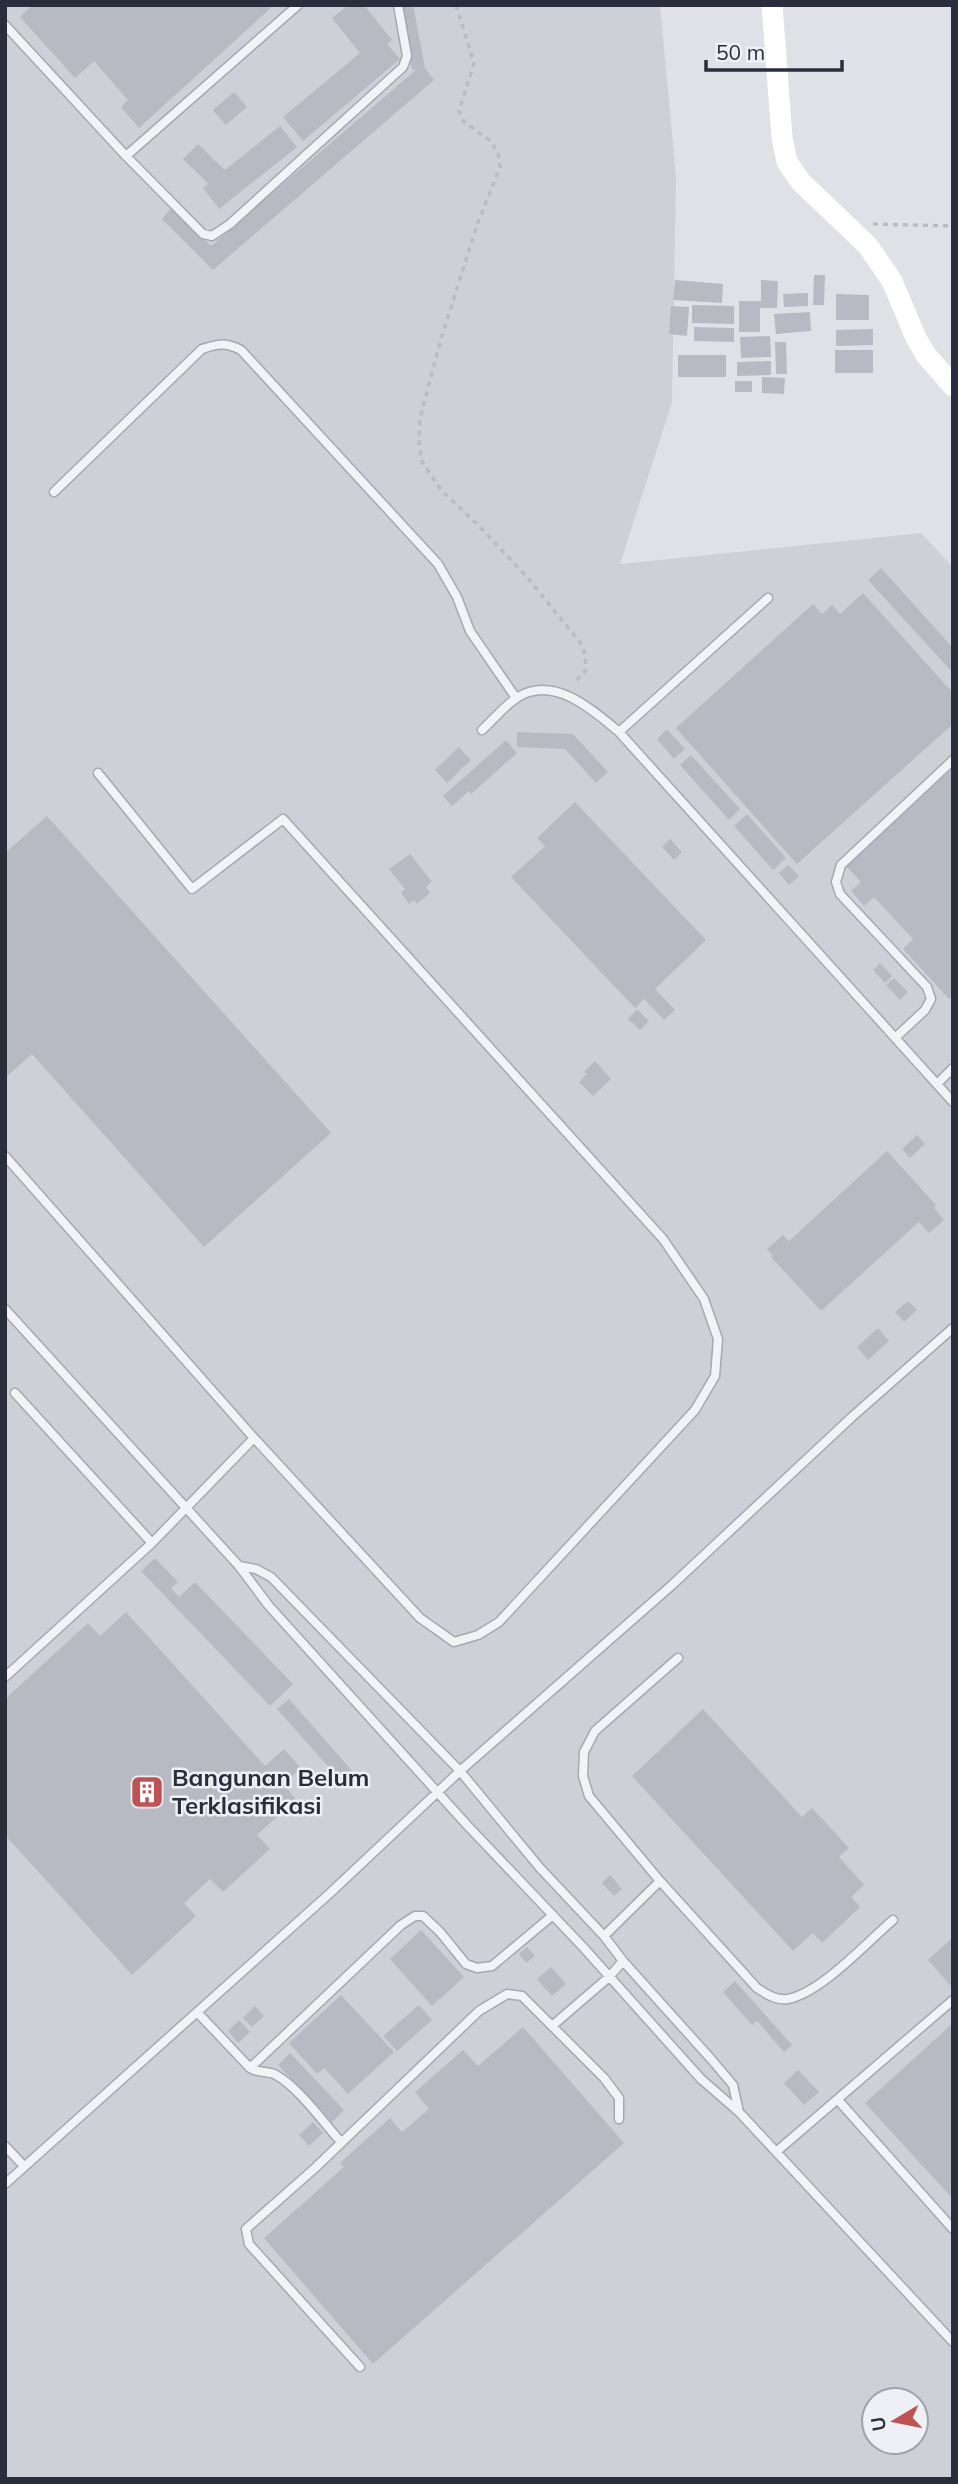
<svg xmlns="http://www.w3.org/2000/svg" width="958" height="2484" font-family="Mulish,sans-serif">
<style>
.built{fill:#ced0d8;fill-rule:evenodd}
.building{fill:#b7bac3}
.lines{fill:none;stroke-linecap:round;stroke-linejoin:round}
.lane-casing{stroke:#a6a8b0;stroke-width:11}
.path{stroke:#babcc2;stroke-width:3.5;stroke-dasharray:5 5;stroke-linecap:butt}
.lane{stroke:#f2f3f6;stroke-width:8}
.secondary{stroke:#fff;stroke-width:21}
.labels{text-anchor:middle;stroke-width:5;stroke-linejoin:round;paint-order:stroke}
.poi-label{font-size:24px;font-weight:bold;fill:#2a2e3c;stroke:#eff0f5;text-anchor:start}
</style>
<rect width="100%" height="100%" fill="#e0e1e7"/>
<path class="built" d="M5,5H660L676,177L672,402L620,564L921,533L953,567V2479H5ZM874,2400H916V2442H874Z"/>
<path class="building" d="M32,5H274L139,128L121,107L128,100L94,61L75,78L20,17Z
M348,5H364L392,40L387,44L400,59L303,141L283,117L360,53L332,18Z
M400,5H413L425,68L434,80L213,270L162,219L172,207L211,246L417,69L412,70Z
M234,92L247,107L226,125L213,110Z
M280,126L297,147L219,209L203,188L209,184L183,159L198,144L225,170Z
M814,275H825L824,305H813Z
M675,280L723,284L722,303L673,300Z
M761,280L778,281L777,308H760V332H739V301H761Z
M808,293V306L784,307L783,294Z
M836,294L869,295V320H836Z
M692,305L734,306V324L692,323Z
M671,306L689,307L687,336L669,334Z
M810,312L811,331L776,334L774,314Z
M694,327L734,328V342L694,341Z
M873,329V345L836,346V330Z
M770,336L771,357L741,358L740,337Z
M775,342H786L787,374H776Z
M835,350H873V373H835Z
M678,355H726V377H678Z
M771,361V375L737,376V362Z
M762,377L785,378L784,394L762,393Z
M735,381H752V392H735Z
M881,568L953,648V673L868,580Z
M863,593L953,693V724L797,864L676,728L813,604L822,614L832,605L840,614Z
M667,729L685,749L674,759L657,739Z
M517,732L573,734L608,772L596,783L565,749L517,747Z
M506,740L517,753L471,794L469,791L452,806L443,796Z
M459,747L471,760L447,783L435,770Z
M691,755L740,809L729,820L680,765Z
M953,768V995L949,999L903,949L913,939L874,897L864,906L851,891L861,882L846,866Z
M575,802L706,940L655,989L675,1010L664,1020L644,999L635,1008L511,877L545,846L537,838Z
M747,814L786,858L773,870L734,826Z
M47,816L331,1133L204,1247L32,1054L5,1078V853Z
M670,839L682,852L674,860L662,847Z
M410,854L432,882L426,887L430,893L417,904L414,900L409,904L401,893L405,889L389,869Z
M788,865L799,876L789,885L779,873Z
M880,963L892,976L885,983L873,970Z
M894,978L908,992L900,1000L886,985Z
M637,1009L649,1021L640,1030L628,1019Z
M595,1061L611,1079L593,1096L579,1082L587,1074L584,1072Z
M917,1135L925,1144L910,1158L902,1149Z
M887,1151L936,1205L934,1208L944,1220L929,1233L919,1222L821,1311L771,1257L773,1256L767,1249L783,1235L789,1241Z
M908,1301L917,1310L904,1322L895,1312Z
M878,1328L889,1341L868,1360L857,1347Z
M155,1558L178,1582L171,1588L179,1597L195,1582L293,1684L270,1706L141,1571Z
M126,1612L265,1766L284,1749L301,1768L283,1784L296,1799L257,1835L270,1849L223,1892L210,1879L184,1903L196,1916L132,1975L5,1835V1699L88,1623L100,1636Z
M289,1699L353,1772L342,1782L277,1709Z
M703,1709L802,1817L812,1808L849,1848L839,1857L864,1885L851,1897L860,1907L822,1943L813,1933L793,1951L632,1776Z
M610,1875L622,1889L614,1896L602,1883Z
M421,1930L464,1977L432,2006L390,1959Z
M953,1937V1982L950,1985L928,1960Z
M527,1947L535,1956L526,1963L519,1954Z
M551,1967L566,1984L552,1996L537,1979Z
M735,1981L792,2045L784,2052L757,2021L752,2025L723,1992Z
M341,1995L394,2052L348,2094L324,2068L317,2074L289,2043Z
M419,2005L432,2020L397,2051L383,2036Z
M255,2006L264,2016L252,2027L243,2018Z
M239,2020L250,2032L238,2043L228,2031Z
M953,2023V2199L865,2103Z
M523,2027L624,2143L373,2364L264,2238L344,2167L340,2163L390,2118L402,2132L429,2109L415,2092L463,2050L478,2066Z
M290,2053L344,2110L332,2122L278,2065Z
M798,2070L819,2092L804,2105L784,2083Z
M313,2122L323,2133L309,2146L299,2135Z"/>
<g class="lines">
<defs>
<path id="lane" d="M5,25L126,156L203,234L212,236L230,224L403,67L407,56L398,5
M126,156L298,5
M54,492L202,349C217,344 225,342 241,350L438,564L457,597L470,631L516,698
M482,730C493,720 505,705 518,697C554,675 593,710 619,732L953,1102
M619,732L768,598
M896,1037L925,1010L931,999L927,987L840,894L836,882L841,865L953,760
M937,1084L953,1068
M5,1156L254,1438L420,1618L454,1642L478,1635L499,1622L695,1410L715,1376L718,1339L704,1299L663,1239L283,819L192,889L98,773
M5,1309L239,1566L269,1606L467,1825L583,1947L701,2079L739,2112L953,2342
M15,1393L152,1543
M239,1566L256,1569L271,1577L460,1771L540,1868L604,1936L623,1961L711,2059L733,2085L739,2112
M5,1677L152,1543L254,1438
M660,1881L589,1796L583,1776L584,1752L595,1731L678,1658
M604,1936L660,1881L757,1988C766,1994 777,2001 788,1999C822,1992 866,1943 893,1920
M197,2012L250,2068C260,2074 268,2070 276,2075C297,2086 324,2123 341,2142
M552,2026L609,1977L623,1961
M250,2068L401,1925L415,1916H423L440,1932L466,1964L477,1968L492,1966L553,1915
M838,2100L953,2229
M5,2146L24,2166
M776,2152L953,2000
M5,2184L329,1894L460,1771L672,1585L853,1416L953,1328
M360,2367L249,2244L246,2229L315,2168L479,2011L507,1994L522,1996L604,2078L619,2098V2119"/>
</defs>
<use href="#lane" class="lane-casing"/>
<path class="path" d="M456,5L474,63L459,111L464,122L489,140L498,152L500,167L477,225L441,339L420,418L419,443L422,462L442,491L479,526L526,576L580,642L585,654L586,670L577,680
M873,224L953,226"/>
<use href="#lane" class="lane"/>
<path class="secondary" d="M772,5L782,137L787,162L801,182L868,246L892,281L916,338L926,355L953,386"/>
</g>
<defs>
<symbol id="building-square" viewBox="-11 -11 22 22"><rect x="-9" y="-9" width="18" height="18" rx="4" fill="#be5354" stroke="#eff0f5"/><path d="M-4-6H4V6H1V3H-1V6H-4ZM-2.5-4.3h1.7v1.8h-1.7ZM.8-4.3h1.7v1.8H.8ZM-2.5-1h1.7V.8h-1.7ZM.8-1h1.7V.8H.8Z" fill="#fff"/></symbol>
</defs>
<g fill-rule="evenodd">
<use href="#building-square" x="128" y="1773" width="38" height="38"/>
</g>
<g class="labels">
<g class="poi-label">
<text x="172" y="1786">Bangunan Belum<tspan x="172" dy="28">Terklasifikasi</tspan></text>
</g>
</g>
<rect width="958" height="2484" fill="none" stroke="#2a2e3c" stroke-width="14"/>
<g transform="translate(895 2421) rotate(260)"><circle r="33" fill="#eff0f5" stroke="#a0a2ab" stroke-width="2"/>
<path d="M0-5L12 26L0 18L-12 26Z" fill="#be5354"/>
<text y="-10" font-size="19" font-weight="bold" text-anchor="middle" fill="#2a2e3c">U</text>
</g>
<path d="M706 60v10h136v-10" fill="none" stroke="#2a2e3c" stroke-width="3.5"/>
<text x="716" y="60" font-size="21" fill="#2a2e3c" stroke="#eff0f5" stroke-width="5" paint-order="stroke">50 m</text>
</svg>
